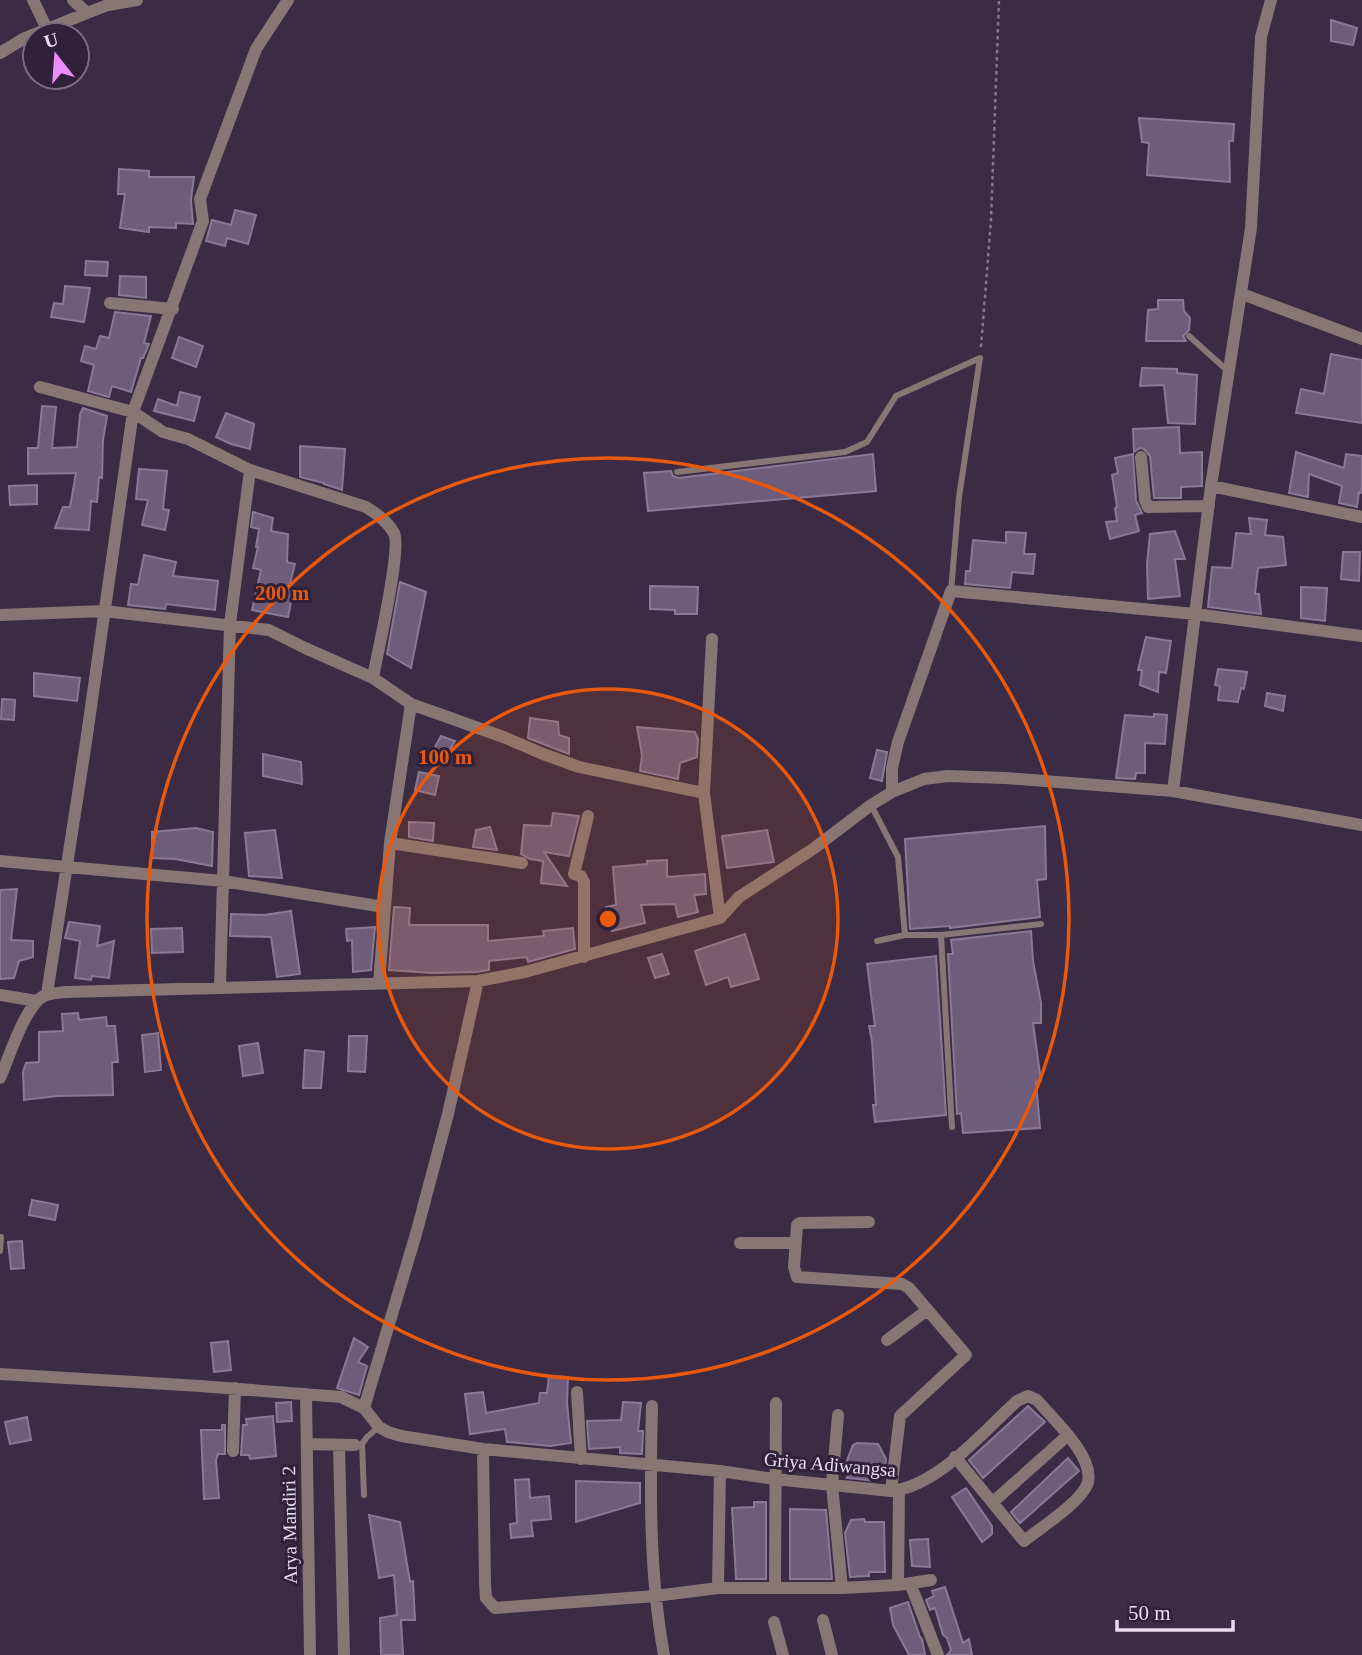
<svg xmlns="http://www.w3.org/2000/svg" width="1362" height="1655" font-family="Georgia,serif">
<style>
.building{fill:#6e5d7a;stroke:#8a7896;stroke-width:2}
.lines{fill:none;stroke-linecap:round;stroke-linejoin:round}
.path{stroke:#85788e;stroke-width:2.5;stroke-dasharray:3.5 3.5;stroke-linecap:butt}
.lane{stroke:#887675;stroke-width:6}
.street{stroke:#887675;stroke-width:12}
.ring{fill:none;stroke:#e8590c;stroke-width:3.5}
.labels{text-anchor:middle;stroke-width:6;stroke-linejoin:round;paint-order:stroke}
.street-label{font-size:19px;fill:#e7ddee;stroke:#30213a}
.centre{fill:#e8590c;stroke:#30213a;stroke-width:3.5}
.ring-label{font-size:21px;text-anchor:middle;font-weight:bold;fill:#e8590c;stroke:#30213a;stroke-width:6;stroke-linejoin:round;paint-order:stroke}
</style>
<rect width="100%" height="100%" fill="#3b2b45"/>
<path class="building" d="M1331,20L1357,28L1353,45L1331,41Z
M1139,118L1234,124L1233,141H1229L1230,182L1147,175L1149,143L1142,142Z
M119,169L149,171V177H194L191,200L193,224L176,223V228L149,227V232L120,228L125,194H118Z
M235,210L256,215L248,244L227,238L225,246L206,241L212,220L231,225Z
M86,261L108,262L107,276L85,275Z
M120,276L146,277V298L119,295Z
M65,286L90,288L84,322L51,317L54,303L63,304Z
M1158,300H1183L1184,311L1190,318L1189,330L1183,336L1186,341H1146L1148,310L1158,309Z
M115,312L151,316L144,343L149,344L143,358H141L131,392L112,386L109,397L88,391L94,365L81,361L85,346L96,349L100,336L109,338Z
M179,337L203,346L196,367L172,358Z
M1331,354L1362,360V423L1296,413L1301,389L1324,394Z
M1142,368L1177,369V373L1197,375L1195,424L1168,423L1164,385L1140,386Z
M180,392L200,397L194,421L154,411L158,399L177,406Z
M42,406L56,407L52,448L77,447L80,414L83,408L107,416L103,440L102,478L99,477L97,502L91,501L89,530L55,528L63,507H70L76,473L28,474V448H38Z
M226,413L254,424L250,449L231,444L216,437Z
M1179,427L1180,453L1202,452V486L1181,487V498H1154L1150,456L1144,449L1140,448L1134,452L1133,429Z
M300,446L345,449L342,490L324,484V483L300,477Z
M1296,452L1344,468L1346,454L1362,456V493L1359,492L1357,507L1339,503L1342,486L1309,474L1308,497L1289,493Z
M873,454L876,491L648,511L644,473L671,471L673,476L678,478Z
M1133,454L1136,501L1142,513L1135,515L1139,531L1110,539L1106,522L1117,521L1115,508L1117,507L1112,475L1118,473L1115,458Z
M139,469L167,471L163,509L169,510L165,530L142,525L148,500L136,499Z
M37,485V504L10,505L9,486Z
M253,512L273,518L271,531L288,534L287,562L295,564L288,591L293,592L288,617L252,610L261,570L253,568L258,547H256L259,529L251,527Z
M1249,518L1267,520L1265,535L1283,537L1286,565L1258,568L1255,594H1259L1261,614L1208,607L1212,567L1232,568L1236,533L1251,534Z
M1175,531L1185,559H1175L1180,596L1148,599L1147,564L1150,534Z
M1006,532L1026,533L1024,554H1035L1033,574L1012,572L1010,588L965,584L966,571H970L973,540L1006,543Z
M1343,552H1360L1359,581L1341,579Z
M144,555L176,562L173,576L218,581L215,610L166,604L165,609L128,605L131,584L138,585Z
M400,582L426,592L411,668L387,654Z
M650,586L698,587L697,614H675V610L650,609Z
M1301,587L1327,588L1325,621L1301,618Z
M1146,637L1171,641L1166,673L1159,672L1158,692L1140,685L1142,670H1138Z
M1218,669L1247,672L1244,689L1241,688L1238,702L1218,700L1220,686L1215,685Z
M34,673L80,678L77,701L34,696Z
M1267,693L1285,696L1283,711L1265,706Z
M2,699L15,700L14,720L1,719Z
M1154,714L1167,715L1165,744L1145,743V773H1136L1135,779L1116,778L1125,715L1154,717Z
M530,718L558,722L559,735L569,738V754L528,738Z
M637,727L695,732L698,739L697,757L680,763L678,779L640,771L642,755Z
M441,736L455,741L446,756L435,747Z
M877,750L887,752L882,781L870,778Z
M263,754L301,762L302,784L263,776Z
M419,772L439,776L435,795L415,790Z
M553,813L579,816L569,856L544,852L567,886L541,883L543,861L530,859L521,854L524,825L551,826Z
M409,822L434,823L433,841L409,837Z
M1045,826L1046,879L1037,880L1040,917L950,928V926L910,929L905,839Z
M490,827L497,850L473,847L476,830Z
M196,828L213,832L212,866L175,859L152,858V832Z
M275,830L282,878L249,876L245,833Z
M767,830L774,862L727,868L722,836Z
M667,860V877L705,874L706,894L694,895L698,912L678,917L675,904L641,905L645,923L612,931L606,907L616,905L613,867L647,864V861Z
M17,889L11,940L33,941V957L19,961L14,978L0,979V890Z
M394,907L410,908L409,925H488V941L544,936L543,931L573,928L575,949L528,962L527,957L489,961V970L477,972L432,973L389,970Z
M291,911L300,974L277,977L271,937L230,936L231,914L264,915Z
M69,922L100,926L97,946L114,941L109,978L92,976L91,980L75,978L80,941L65,938Z
M375,927L371,970L353,972L352,940L347,941L346,929Z
M182,928L183,952L152,953L151,929Z
M1031,931L1033,961L1041,1003V1023H1033L1041,1081L1036,1082L1040,1128L963,1133L961,1113L957,1114L948,954H953L951,940Z
M745,934L759,979L731,987L728,977L706,985L695,951Z
M662,954L669,974L655,978L648,958Z
M936,956L946,1115L875,1122L873,1105H876L872,1041L869,1026H875L867,964Z
M78,1013L79,1020L106,1017L107,1026H115L118,1062H112L113,1095L57,1096L24,1100L23,1072L26,1063L39,1062V1032L63,1031L62,1014Z
M158,1033L161,1070L145,1072L142,1035Z
M349,1036H367L365,1072L348,1071Z
M258,1043L263,1073L243,1076L239,1046Z
M305,1050L324,1052L321,1088H303Z
M32,1200L58,1205L55,1220L29,1215Z
M22,1241L24,1268L11,1269L8,1242Z
M354,1338L368,1347L358,1362L367,1366L359,1395L337,1388Z
M228,1341L231,1370L214,1372L211,1343Z
M549,1376L568,1377L567,1403L571,1443L550,1446L507,1442L505,1429L470,1434L465,1394L483,1392L486,1413L539,1403L540,1393H547Z
M291,1402L292,1421L277,1422L276,1403Z
M623,1402L641,1403L638,1431H643L642,1454L620,1453V1447L589,1449L587,1421L621,1420Z
M1028,1406L1045,1422L983,1478L969,1460Z
M273,1416L276,1456L250,1459L249,1455H241L243,1425H247L246,1419Z
M27,1417L31,1440L10,1444L5,1422Z
M222,1425H225V1454H218L216,1460L219,1498L204,1499L201,1430H222Z
M857,1443L878,1444L886,1459L885,1471H876V1481L847,1478L852,1465L846,1463L853,1445Z
M1068,1458L1079,1471L1020,1523L1011,1512Z
M529,1479L530,1498L549,1496L551,1519L531,1521L533,1536L511,1538L510,1524L517,1523L515,1480Z
M576,1481L640,1483V1503L576,1522Z
M966,1488L992,1526V1534L982,1542L952,1497Z
M754,1502H766V1579H736L732,1508L754,1507Z
M790,1509L826,1510L832,1579H790Z
M369,1515L400,1522L410,1582L413,1581L415,1620H401L403,1655H381L380,1618L397,1615L394,1575L379,1578Z
M864,1519L865,1522H884L885,1572H869V1576L850,1577L845,1533L851,1520Z
M928,1539L930,1567L912,1566L910,1540Z
M945,1587L963,1643L969,1639L972,1655H947L951,1650L947,1638L943,1635L935,1608L930,1610L926,1600L934,1596L932,1591Z
M908,1602L920,1637L922,1639L925,1655H909L893,1625L890,1608Z"/>
<g class="lines">
<path class="path" d="M981,347L991,220L999,0"/>
<path class="lane" d="M1189,336L1229,372
M677,472L845,452L867,442L896,396L980,358
M951,591L959,497L980,358
M871,805L898,857L905,935H941L1041,924
M941,935L952,1127
M877,941L905,935
M0,1251L1,1237
M364,1495L362,1444L367,1437L379,1427"/>
<path class="street" d="M33,0L47,29
M73,0L87,13
M0,53L25,38L87,13L108,5L137,0
M1242,294L1362,339
M110,303L173,309
M40,387L133,412L163,432L188,439L250,470L366,507C377,514 387,521 394,533C402,549 377,654 373,678
M1141,457L1145,500L1148,507L1209,506
M1211,486L1362,517
M0,615L104,611L269,630L305,648L373,678L411,704L506,738L543,754L579,767L704,793
M712,639L704,793L720,918
M1173,791L1211,486L1251,228L1261,37L1271,0
M892,792V768L898,742L951,591L1195,614L1362,636
M390,843L522,863
M0,861L223,881L384,907
M584,957V882L581,876L574,874L588,816
M379,983L390,843L411,704
M220,988L230,624L250,470
M47,994L86,742L133,412L203,221L200,199L256,49L288,0
M0,995L37,1001
M0,1078C9,1058 25,1005 44,996C51,993 59,993 66,992L478,981L525,972L720,918L739,897L813,849L871,805L892,792L924,779L948,776L1005,778L1173,791L1362,825
M869,1222L800,1223L797,1225L794,1267L797,1277L902,1284L909,1288L966,1355L900,1416L891,1491
M740,1243H795
M887,1340L926,1311
M0,1374L200,1386L341,1397L364,1408L379,1427L388,1432L401,1436L483,1449L720,1471L774,1479L891,1491C937,1487 984,1431 1017,1401L1028,1396L1037,1400C1053,1419 1094,1456 1088,1482C1083,1501 1040,1528 1024,1541L955,1457
M577,1392L581,1459
M306,1394L310,1655
M652,1406C650,1489 649,1573 664,1655
M364,1408L416,1234L448,1114L478,981
M838,1415L832,1485L842,1588
M307,1444L355,1445
M339,1445L344,1655
M483,1449L485,1583L486,1598L495,1608L655,1596L718,1588H842L898,1585L931,1580
M233,1451L235,1388
M993,1502L1067,1436
M910,1583L938,1655
M898,1585L899,1490
M775,1586L776,1403
M718,1588L720,1471
M823,1620L832,1655
M774,1622L783,1655"/>
</g>
<circle cx="608" cy="919" r="230" fill="#e8590c" fill-opacity=".12"/>
<g class="ring">
<circle cx="608" cy="919" r="230"/>
<circle cx="608" cy="919" r="461"/>
</g>
<g class="labels">
<g class="street-label">
<text transform="translate(830 1464) rotate(5)" y="7">Griya Adiwangsa</text>
<text transform="translate(289 1525) rotate(-91)" y="7">Arya Mandiri 2</text>
</g>
</g>
<circle cx="608" cy="919" r="10" class="centre"/>
<g class="ring-label">
<text x="282" y="600">200 m</text>
<text x="445" y="764">100 m</text>
</g>
<g transform="translate(56 56) rotate(343)"><circle r="33" fill="#30213a" stroke="#796c82" stroke-width="2"/>
<path d="M0-5L12 26L0 18L-12 26Z" fill="#ec8cfa"/>
<text y="-10" font-size="19" font-weight="bold" text-anchor="middle" fill="#e7ddee">U</text>
</g>
<path d="M1117 1620v10h116v-10" fill="none" stroke="#e7ddee" stroke-width="3.5"/>
<text x="1128" y="1620" font-size="21" fill="#e7ddee" stroke="#30213a" stroke-width="5" paint-order="stroke">50 m</text>
</svg>
